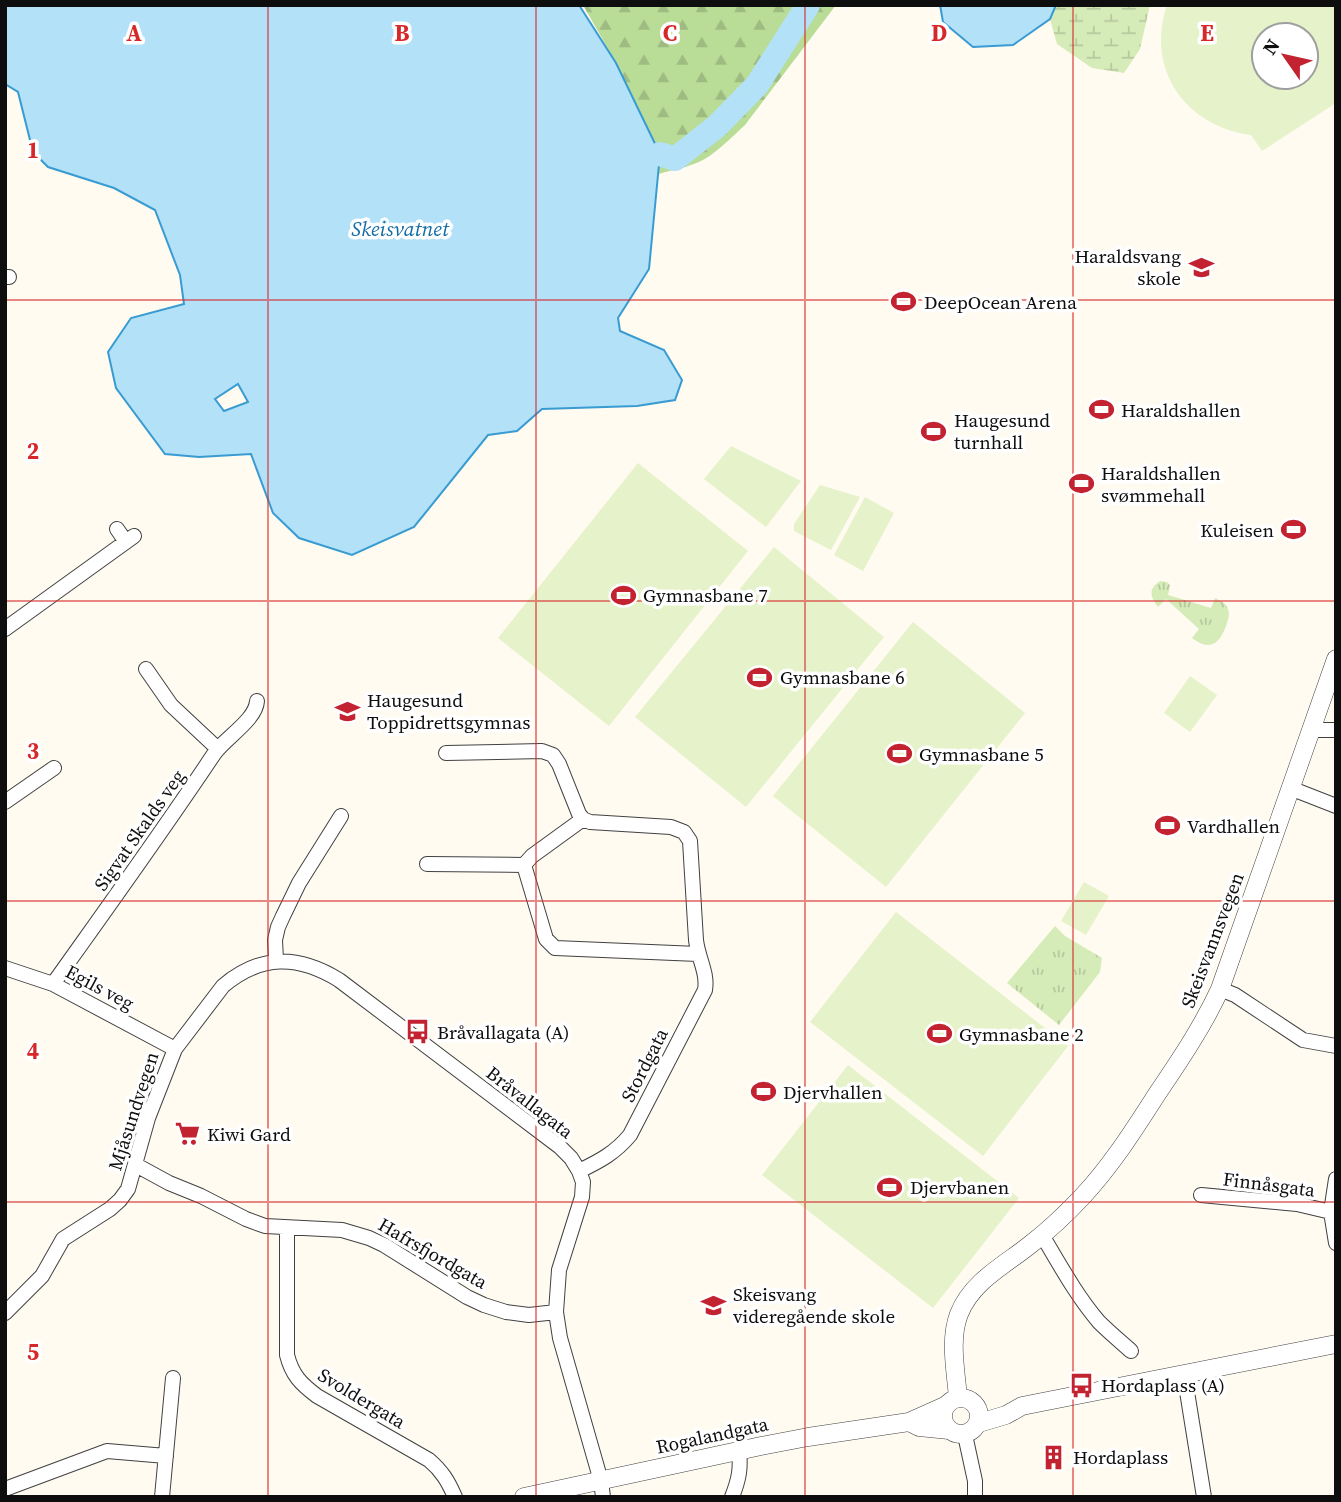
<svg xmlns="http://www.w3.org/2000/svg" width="1341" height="1502" font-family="'Source Serif 4',serif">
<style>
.grass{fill:url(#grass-tufts)}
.forest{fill:url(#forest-firs)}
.wetland{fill:url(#wetland-marsh)}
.pitch{fill:#e6f2ca;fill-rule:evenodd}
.water{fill:#b3e1f8;stroke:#389bd1;stroke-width:2;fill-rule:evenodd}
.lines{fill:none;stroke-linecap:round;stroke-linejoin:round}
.river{stroke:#b3e1f8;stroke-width:24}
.minor-casing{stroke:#414141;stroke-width:16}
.tertiary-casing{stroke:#414141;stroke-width:19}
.minor{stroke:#fff;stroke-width:14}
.tertiary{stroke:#fff;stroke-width:18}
.grid{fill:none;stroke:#d62828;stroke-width:2;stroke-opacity:0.55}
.labels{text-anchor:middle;stroke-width:7;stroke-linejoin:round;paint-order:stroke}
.poi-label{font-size:19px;fill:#0e0e0e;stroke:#fff;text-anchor:start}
.street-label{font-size:19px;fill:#0e0e0e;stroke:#fff}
.water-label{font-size:21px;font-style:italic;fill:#136ca5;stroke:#fff}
.grid-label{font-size:23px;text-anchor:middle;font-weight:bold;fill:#d62828;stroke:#fff;stroke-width:7;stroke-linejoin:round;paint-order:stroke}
</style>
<defs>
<pattern id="grass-tufts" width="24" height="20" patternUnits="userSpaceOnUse" patternTransform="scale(1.75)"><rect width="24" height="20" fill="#d5ebb8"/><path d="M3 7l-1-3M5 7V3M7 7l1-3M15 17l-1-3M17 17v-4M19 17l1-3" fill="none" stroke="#b6c89d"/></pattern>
<pattern id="forest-firs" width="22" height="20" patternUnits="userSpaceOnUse" patternTransform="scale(1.75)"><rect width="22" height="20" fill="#b9dc97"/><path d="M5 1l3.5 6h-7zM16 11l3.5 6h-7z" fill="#9ebc81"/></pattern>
<pattern id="wetland-marsh" width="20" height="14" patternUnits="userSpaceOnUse" patternTransform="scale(1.75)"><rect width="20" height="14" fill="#d5ebb8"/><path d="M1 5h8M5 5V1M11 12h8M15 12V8" fill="none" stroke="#b6c89d"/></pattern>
</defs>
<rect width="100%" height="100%" fill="#fffbf0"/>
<path class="grass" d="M1160,581L1167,582L1170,585L1168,595L1211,608L1215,598C1221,601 1226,603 1228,609C1230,615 1228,620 1226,626C1219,645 1209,651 1192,638L1199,629L1166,599L1158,607C1150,597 1148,589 1160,581Z
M1055,926L1065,936L1102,958L1100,972L1059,1025L1007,983Z"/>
<path class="forest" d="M583,5H836L745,125C734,135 723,146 711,155C696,166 676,169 658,174L660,153L616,63Z"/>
<path class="wetland" d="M1056,5H1150L1140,49L1124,73L1092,68L1057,44L1050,19Z"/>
<path class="pitch" d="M1167,5H1336V103L1262,151L1251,135C1186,126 1145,70 1167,5ZM1306,35V77H1264V35Z
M731,446L801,481L766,527L704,479Z
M638,463L748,551L609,726L498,638Z
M820,485L860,497L831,550L794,531V524Z
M865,497L894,513L863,571L834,555Z
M774,547L884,637L746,807L635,717Z
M913,622L1025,713L886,887L773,796Z
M1190,676L1217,695L1190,732L1164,713Z
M1084,882L1109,896L1086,935L1061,921Z
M896,912L1068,1046L983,1156L810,1022Z
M848,1065L1019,1198L933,1308L762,1175Z"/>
<path class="water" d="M5,5H579L616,63L660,154L649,269L618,318L620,331L664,350L682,380L675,400L637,406L542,409L517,431L488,435L414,527L352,555L299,538L273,513L251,454L199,457L165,454L116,388L108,352L131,318L184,304L180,275L155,210L114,188L48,167L33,152L18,92L5,84ZM238,384L248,402L224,411L215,399Z
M940,5H1056L1050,19L1013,45L973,47L943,22Z"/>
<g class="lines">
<path class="river" d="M660,154L675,159L717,126L757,85L808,5"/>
<defs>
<path id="minor" d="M5,277H9
M117,529L126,542
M5,629L134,536
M146,669L171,705L218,749
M1311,728L1318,730H1336
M446,753L542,751L553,755L559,764L579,814L583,819L590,822L671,827L684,832L690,841L696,940C698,958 708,973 705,990L630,1135C615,1153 600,1161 579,1171
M1290,788L1336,806
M5,802L54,768
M427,864L524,865L532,856L583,819
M524,865L546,939L555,948L698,954
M276,960L275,940L278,927L283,916L299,883L341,816
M5,968L53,984L175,1049
M53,984C107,908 162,832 214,754C225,738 256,720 257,701
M1220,989L1235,995L1303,1040L1336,1046
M136,1165L169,1183L201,1196L246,1219L265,1226L342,1230L369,1238L384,1245L467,1297L484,1305L506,1312L529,1315L556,1312
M1336,1179L1331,1212L1336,1243
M1201,1195L1297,1204L1331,1212
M287,1228V1355C292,1375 301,1384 317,1396L429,1460C442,1471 448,1481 455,1497
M1042,1235C1060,1265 1076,1295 1099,1322C1109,1332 1121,1342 1131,1351
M5,1313L42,1276L63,1239L110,1209L120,1200L128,1189L148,1118L175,1049L223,986C261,954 298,955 339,980L560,1147L571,1158L579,1171L583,1182L582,1197L559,1270L556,1312L560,1338L601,1481L603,1497
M1184,1373L1204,1497
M965,1435L975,1481V1497
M5,1489L107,1451L166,1456
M162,1497L173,1378
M732,1497C739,1479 741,1469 739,1450"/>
<path id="tertiary" d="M943 1416a18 18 0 1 1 36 0a18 18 0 1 1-36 0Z
M958,1398C956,1371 949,1340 959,1314C972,1281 1005,1265 1031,1244C1049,1230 1066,1214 1082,1197C1111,1166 1134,1130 1157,1094C1180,1060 1203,1026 1220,989L1336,659
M909,1422L919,1427L949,1430
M979,1423L1006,1415L1022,1406L1336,1344
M524,1497L761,1446L808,1437L909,1422L947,1405"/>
</defs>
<use href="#minor" class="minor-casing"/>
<use href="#tertiary" class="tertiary-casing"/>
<use href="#minor" class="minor"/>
<use href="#tertiary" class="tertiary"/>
</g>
<path class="grid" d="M268,5V1497M536,5V1497M805,5V1497M1073,5V1497M5,300H1336M5,601H1336M5,901H1336M5,1202H1336"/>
<defs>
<symbol id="school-bare" viewBox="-9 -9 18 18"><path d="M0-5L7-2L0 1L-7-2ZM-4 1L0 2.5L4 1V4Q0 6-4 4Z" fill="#c32231" stroke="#fff" stroke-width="2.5" paint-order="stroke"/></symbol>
<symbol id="stadium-bare" viewBox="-9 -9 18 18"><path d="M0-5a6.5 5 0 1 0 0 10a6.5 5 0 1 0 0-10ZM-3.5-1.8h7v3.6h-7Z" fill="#c32231" stroke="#fff" stroke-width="2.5" paint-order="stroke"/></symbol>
<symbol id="bus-bare" viewBox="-9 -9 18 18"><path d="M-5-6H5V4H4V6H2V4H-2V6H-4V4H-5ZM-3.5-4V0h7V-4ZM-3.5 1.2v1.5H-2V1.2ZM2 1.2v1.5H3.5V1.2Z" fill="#c32231" stroke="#fff" stroke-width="2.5" paint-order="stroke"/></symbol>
<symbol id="supermarket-bare" viewBox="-9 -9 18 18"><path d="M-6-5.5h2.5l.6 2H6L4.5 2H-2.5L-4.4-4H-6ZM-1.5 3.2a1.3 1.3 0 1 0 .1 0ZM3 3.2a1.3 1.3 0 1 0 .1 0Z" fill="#c32231" stroke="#fff" stroke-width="2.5" paint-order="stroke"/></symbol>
<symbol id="building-bare" viewBox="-9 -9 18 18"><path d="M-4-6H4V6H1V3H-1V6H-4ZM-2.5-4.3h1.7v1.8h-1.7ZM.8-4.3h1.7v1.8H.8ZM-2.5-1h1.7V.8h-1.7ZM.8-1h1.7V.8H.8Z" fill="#c32231" stroke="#fff" stroke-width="2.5" paint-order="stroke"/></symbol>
</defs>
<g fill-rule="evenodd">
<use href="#school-bare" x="1184" y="250" width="35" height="35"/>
<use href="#stadium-bare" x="886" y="284" width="35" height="35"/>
<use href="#stadium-bare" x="1084" y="392" width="35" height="35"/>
<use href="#stadium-bare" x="916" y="414" width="35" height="35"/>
<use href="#stadium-bare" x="1064" y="466" width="35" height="35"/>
<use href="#stadium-bare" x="1276" y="512" width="35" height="35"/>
<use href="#stadium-bare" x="606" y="578" width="35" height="35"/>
<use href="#stadium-bare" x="742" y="660" width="35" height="35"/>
<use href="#school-bare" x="330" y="694" width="35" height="35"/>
<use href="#stadium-bare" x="882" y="736" width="35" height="35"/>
<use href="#stadium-bare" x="1150" y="808" width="35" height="35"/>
<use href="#bus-bare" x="400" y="1014" width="35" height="35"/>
<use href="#stadium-bare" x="922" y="1016" width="35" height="35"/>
<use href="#stadium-bare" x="746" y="1074" width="35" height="35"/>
<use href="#supermarket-bare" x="170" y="1116" width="35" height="35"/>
<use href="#stadium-bare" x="872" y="1170" width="35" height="35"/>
<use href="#school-bare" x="696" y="1288" width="35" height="35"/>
<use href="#bus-bare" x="1064" y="1368" width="35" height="35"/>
<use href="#building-bare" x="1036" y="1440" width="35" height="35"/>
</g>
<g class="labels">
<g class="poi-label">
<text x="1181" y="263" text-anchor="end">Haraldsvang<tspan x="1181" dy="22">skole</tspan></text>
<text x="924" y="309">DeepOcean Arena</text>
<text x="1121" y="417">Haraldshallen</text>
<text x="954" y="427">Haugesund<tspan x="954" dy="22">turnhall</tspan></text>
<text x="1101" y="480">Haraldshallen<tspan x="1101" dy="22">svømmehall</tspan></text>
<text x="1274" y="537" text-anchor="end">Kuleisen</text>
<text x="643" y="602">Gymnasbane 7</text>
<text x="780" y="684">Gymnasbane 6</text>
<text x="367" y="707">Haugesund<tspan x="367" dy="22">Toppidrettsgymnas</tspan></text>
<text x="919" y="761">Gymnasbane 5</text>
<text x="1187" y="833">Vardhallen</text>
<text x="437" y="1039">Bråvallagata (A)</text>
<text x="959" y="1041">Gymnasbane 2</text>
<text x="783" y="1099">Djervhallen</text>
<text x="207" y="1141">Kiwi Gard</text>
<text x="910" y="1194">Djervbanen</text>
<text x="733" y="1301">Skeisvang<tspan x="733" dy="22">videregående skole</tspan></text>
<text x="1101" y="1392">Hordaplass (A)</text>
<text x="1073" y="1464">Hordaplass</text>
</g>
<g class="street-label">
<text transform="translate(139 830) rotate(-55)" y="7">Sigvat Skalds veg</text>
<text transform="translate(1212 940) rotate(-69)" y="7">Skeisvannsvegen</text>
<text transform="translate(100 987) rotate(28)" y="7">Egils veg</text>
<text transform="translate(644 1065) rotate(-63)" y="7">Stordgata</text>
<text transform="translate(530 1102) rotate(38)" y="7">Bråvallagata</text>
<text transform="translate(133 1111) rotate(-72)" y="7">Mjåsundvegen</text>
<text transform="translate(1269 1184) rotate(7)" y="7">Finnåsgata</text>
<text transform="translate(433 1253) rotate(30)" y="7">Hafrsfjordgata</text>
<text transform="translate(362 1398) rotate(31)" y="7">Svoldergata</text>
<text transform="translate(712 1435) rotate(-12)" y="7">Rogalandgata</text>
</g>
<g class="water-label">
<text x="400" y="236">Skeisvatnet</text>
</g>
</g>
<g class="grid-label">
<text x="134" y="41">A</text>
<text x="402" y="41">B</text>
<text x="670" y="41">C</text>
<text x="939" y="41">D</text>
<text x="1207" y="41">E</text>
<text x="33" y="158">1</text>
<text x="33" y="459">2</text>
<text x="33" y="759">3</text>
<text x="33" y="1059">4</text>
<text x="33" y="1360">5</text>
</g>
<rect width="1341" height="1502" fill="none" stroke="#0e0e0e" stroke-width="14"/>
<g transform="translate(1285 56) rotate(304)"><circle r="33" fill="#ffffff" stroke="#9f9f9f" stroke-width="2"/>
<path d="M0-5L12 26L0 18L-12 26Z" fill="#c32231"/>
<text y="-10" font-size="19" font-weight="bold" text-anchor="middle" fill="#0e0e0e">N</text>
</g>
</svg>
